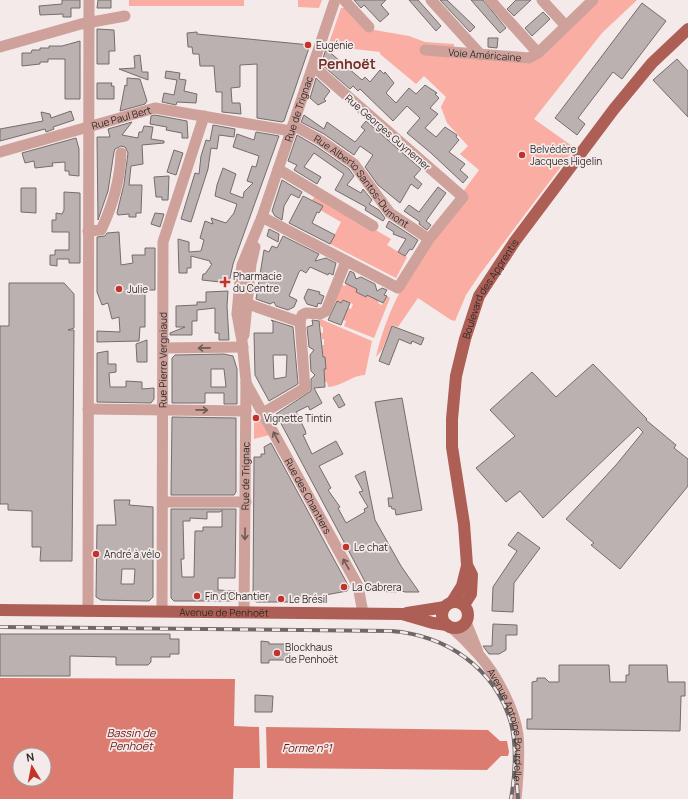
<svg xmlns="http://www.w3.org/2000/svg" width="688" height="799" font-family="Manrope,sans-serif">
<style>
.green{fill:#faada2}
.water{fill:#dc7b6f;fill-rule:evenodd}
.building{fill:#bab1b0;stroke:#756d6c;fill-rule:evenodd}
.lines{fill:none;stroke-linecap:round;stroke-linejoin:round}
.minor{stroke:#cea19a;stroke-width:11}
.major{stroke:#ad5e55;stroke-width:12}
.rail-casing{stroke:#6e6968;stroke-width:4}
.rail{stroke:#f3eae9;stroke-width:2.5;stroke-dasharray:8;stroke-linecap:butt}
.oneway{stroke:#6e5a57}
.poi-dot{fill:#c1332b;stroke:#f3eae9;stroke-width:1.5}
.labels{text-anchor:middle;stroke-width:3.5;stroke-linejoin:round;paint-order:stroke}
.poi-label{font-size:10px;fill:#2e2b2a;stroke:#f3eae9;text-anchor:start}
.street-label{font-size:10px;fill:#2e2b2a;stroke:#f3eae9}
.water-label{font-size:11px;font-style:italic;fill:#6e1712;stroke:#f3eae9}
.district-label{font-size:14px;font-weight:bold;fill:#742f28;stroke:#f3eae9}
</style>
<rect width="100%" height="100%" fill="#f3eae9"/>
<path class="green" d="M129,0H244V6H129Z
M298,0H322L319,8L298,7Z
M598,0H637L602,33L534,119L575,148L480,274L466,295L455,321L451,320L418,298L398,327L392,325L382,350L376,357C387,309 407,277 434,236C448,213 463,191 479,170L460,154L468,146L447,123L441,107L446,97L424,76L416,84L380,54V52L328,46L341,8H345L363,28L409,36L425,42L454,44V49L529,61Z
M316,195L325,203L326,201L391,239L387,245L407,257L396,278L330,244L341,222L320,210V205L312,200Z
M340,284L345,286L346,284L357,289L356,292L366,297L367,295L379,300L378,303L382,305L387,296L390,298L374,338L344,326L346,321L343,320L348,308L351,309L353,304L343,300L341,303L336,301Z
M318,318L372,341L365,375C352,375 343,386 328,387L327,382H325L324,369H326L325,358L323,357L322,345H324V339H322L321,333H323V327H321Z
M260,420L269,435L254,439V423Z"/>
<path class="water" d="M0,678L235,679L234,726L259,727L260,768H234L233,799H0ZM20,755H44V779H20Z
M266,727L488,730L500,741H507L509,752L508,756H501L487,770L267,768Z"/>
<path class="building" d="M62,0H80V8H71V17H63V14L40,15L39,6L62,4Z
M98,0H111V8H97Z
M354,0H386L381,5L389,14L380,22L364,5L361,8Z
M409,0H418L441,26L436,31Z
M440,0H447L475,27L470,32Z
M471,0H483L506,28L500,33Z
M516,0H531L514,16L507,9Z
M642,3L666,21L622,79L613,72L578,118L585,124L577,135L555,118Z
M543,12L550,19L532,36L525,28Z
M97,29L114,30L115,51H109V64H97Z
M197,32V34L310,45L284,121L282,122L257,118V64L240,65V87L231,88L232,103H240L241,114L222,112V92H216L214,66H200L199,54H193L192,47H188L187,33Z
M488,38H498L497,48L488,47Z
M80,41V99H65V59H48V62H40V64L22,66V53H31L32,50H40V48H49V46H62Z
M326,49L362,80L365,77L370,82L380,70L384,74L385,72L394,83L386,93L396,103L409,88L416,94L425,85L437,93L435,94L439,98L430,108L438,114L425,128L436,137L445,127L457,135L456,137L459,140L449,152L465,164L460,170L468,177L463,183L431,153L407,133L420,118L407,106L393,121L360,89L358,91L353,86L350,89L321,64Z
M140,55L142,72H148V80L119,69L135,68L134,56Z
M677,59L688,71V117L653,80Z
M166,71L180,73L179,79L186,80L184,91L197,94L196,103L177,102L176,105L162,102L164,93L174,95L177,80L165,78Z
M127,78L140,79L147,101L145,104L120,111L125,85L127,86Z
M316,78L330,91L324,99L326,101L318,105L310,98Z
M97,83H112L111,86H114V99H97Z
M71,111L74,120L53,127L54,129L46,132L45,129L0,141V129L43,121L41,112L50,114L51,118Z
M155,115L187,121L188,138H182V133L166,130L167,127L150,124L151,116Z
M304,115L324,129L327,122L355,142L365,130L361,127L366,121L421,169L414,177L422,184L418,189L411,184L400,203L378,185L365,167L373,155L360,146L354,155L324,134L301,122Z
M132,122L122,135L138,138L139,132H142L144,126L153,127L151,139L164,141V143L142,145L143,164L131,166L129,185H142L141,213H136V217H129V214L118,215L117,213L124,184L128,153L125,147L121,146L115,149L114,152L108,191L98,220L97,137H110L108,129Z
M213,125L235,129L234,137L219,135L217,149L211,148L208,169L191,222L181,219L195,173L199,174L201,156L206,140L210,141Z
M256,132L279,136L233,264L229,283L202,280L203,274H205L212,264L210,263V261L191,256V268H187V273H179L178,239L189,242V252L201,251L204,240L200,238L205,221L213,224L211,218L226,223L234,213L237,204L215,196L217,185L223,168L236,174L230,193L243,198L244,192L253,183L247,181L252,166L256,167L259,156L233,147L237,134L254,140Z
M297,135L316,146L349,169L354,176L347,185L361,193L363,189L372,200L369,204L379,210L385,218L383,221L365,210L366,207L335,190L344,174L314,153L304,167L321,177L317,184L294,170L297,165L288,161Z
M76,138L79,149V176L69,175V171H65V162L52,163L53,166L35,168L34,161L25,163L22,153Z
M174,150L183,153L176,175L167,172Z
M169,176L168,200H162V197H156L154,177Z
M282,180L302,192L299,198L291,194L284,206L282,220L275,216L272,211Z
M438,187L446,193L426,221L431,225L427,230L419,224L420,222L404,211L409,205L419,212Z
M21,188H36V213L21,212Z
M64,192L80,193V263H69V259H57V266L50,265V255H55V250H69V232H52V220H56V213L62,214L64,210Z
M303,196L323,206L319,213L317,212L312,223L335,235L330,244L289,223Z
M155,213L164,214L160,227L151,224Z
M389,221L418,240L414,247L412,250L410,249L405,256L398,252L406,239L393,234L394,232L386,227Z
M269,229L279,234L278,242L267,236Z
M119,232L121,265L133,263L132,255H145V248H155V290H145V327H140L139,341L97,342V331L120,332L119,317L112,319L108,303L102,305L97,292V237L105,236L107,233Z
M283,236L319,254L315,261L326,258L336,263L333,275L329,273L328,275L310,267L306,273L301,270L299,272L289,296L297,300L294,307L288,310L276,306L274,302L270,304L256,299L264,250L269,252L272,246L277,248Z
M350,271L354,273L356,279L361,277L375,284L377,291L382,288L387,290L384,295L387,296L383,303L367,295L366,297L356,292L357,289L345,283Z
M9,283H64L74,294V328L68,330H74L72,561H40L41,547H32V511L8,510V504H0V326H9Z
M308,289L320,292L319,294L324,296L321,304L318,303L317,307L307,304L304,298Z
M228,291L227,306L229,340H219V333H215V308L197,310V321H192V335H170V333L185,327H176V306L197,305V302H206V292Z
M343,300L350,303L341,325L328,320L337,301L341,303Z
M271,320L293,327L298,384L269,401L255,375L254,333H273V322ZM273,355H287L286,377L274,379Z
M312,320L319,321L323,357H325L326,369H324L325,387L314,388L322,403L310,410L308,406L296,412L305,430L306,434L303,435L312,454L336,441L343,454L319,466L331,488L328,490L340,507L338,508L346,523L365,512L364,509L368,507L359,492L363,491L355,476L365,471L375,520L401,566L419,592H405L396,589V592L370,591L276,414L311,391V379L315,375L311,371L310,355L314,350L309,347L307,327L313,325Z
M392,326L424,338L421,345L412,341L411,344L399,339L389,365L379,361Z
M147,340V362H137L136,344Z
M108,351V364H116V372L109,373L110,387H126V381L142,382V389L154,388V399L151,403L97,402V353Z
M224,354L233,356L237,369V404H224V393H205V403H172V358L175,355ZM211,369H224L226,387H211Z
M593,364L647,419L646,420L676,445L674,448L688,459V486L620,569L591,545L594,543L566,519L616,465L643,432L638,427L543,518L520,491L506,502L476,468L515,436L490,410L532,372L556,397Z
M339,394L345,405L339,408L333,398Z
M402,398L422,510L396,515L395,509H392L391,506L389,507L388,498H393L375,402Z
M172,417L236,418V492L234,495H171Z
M271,443L349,587L347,591L288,602H256L253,598L254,457H261V454H265L264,447Z
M114,500H130L129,505L153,507V597L149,601L101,600L96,597L97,525H116ZM122,569H135L134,584H121Z
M171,509H236L235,578H218V590L235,591V598L231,601H174L171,598ZM222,510V527H203V531H195L194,577H182L181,559H184L183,521H190V518L207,519V512H220Z
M518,532L540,548L514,583L513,612L492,611L493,587L517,551L508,545Z
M493,624L517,625V635H506V650L499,654H489L483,646H492Z
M0,634H170V639H179V654H170V657H151V662L148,665H116V657L70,656V676H0Z
M261,641L269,642V644H290V660H269V663H261Z
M559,665H609L610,682H626V675H629V665H667L668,682H685V696H681L680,731L527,729V719H532V682L537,681V678H545L549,682H559Z
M255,695L273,696L272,712H255Z"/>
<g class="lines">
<g class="minor">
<path d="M344,0L369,27"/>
<path d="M431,0L481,55"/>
<path d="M490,0L538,53"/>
<path d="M542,0L565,25"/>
<path d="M0,47L81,24L125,16"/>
<path id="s1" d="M425,50L529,58L538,53L593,0"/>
<path id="s2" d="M293,125L320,140L354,164L390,213L429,239"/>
<path id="s3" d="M0,152L155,108L291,131"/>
<path d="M278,169L373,226"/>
<path d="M262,217L398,288L429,239L463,197L313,66"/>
<path d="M88,231L101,230C113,205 120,181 121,153"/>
<path d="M248,304L300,322L305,388L263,413"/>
<path d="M300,322L302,315L306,313L320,314L326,311L346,261"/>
<path d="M244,335L251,264L255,247"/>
<path d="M164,348L243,347"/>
<path id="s4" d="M246,383L358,586L363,613"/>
<path d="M88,409L246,411"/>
<path d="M163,502H246"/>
<path d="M88,611L89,0"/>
<path id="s5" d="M162,611L163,242L204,116"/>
<path id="s6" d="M244,612L246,381L242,341L237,314L240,280L242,265L262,217L335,0"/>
<path d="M466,622L478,652"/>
<path id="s7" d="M451,627C461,636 470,645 479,655C496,674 515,710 518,735C520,756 518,778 516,799"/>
</g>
<g class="major">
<path d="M452,602L462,586L467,566"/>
<circle cx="455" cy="615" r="13"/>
<path id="s8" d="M464,605L471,594L472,575L467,565L464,524L452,447V419L456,376L465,339L479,296L515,241L614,109L652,63L688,29"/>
<path id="s9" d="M0,610L402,614L433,623L447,625"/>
<path d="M407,613L445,607"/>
</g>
<defs>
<path id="rail" d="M0,627L391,631C446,635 495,668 511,723C517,747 515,775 511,799
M517,785L518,799"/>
</defs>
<use href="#rail" class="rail-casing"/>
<use href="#rail" class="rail"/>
</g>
<defs><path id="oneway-shaft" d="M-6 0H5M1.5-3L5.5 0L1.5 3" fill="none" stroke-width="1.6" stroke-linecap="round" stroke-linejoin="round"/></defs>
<g class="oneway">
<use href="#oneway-shaft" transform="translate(204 348) rotate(179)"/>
<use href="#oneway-shaft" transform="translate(202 410) rotate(1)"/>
<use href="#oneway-shaft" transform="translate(276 437) rotate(-118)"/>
<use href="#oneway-shaft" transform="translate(245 534) rotate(91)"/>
<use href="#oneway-shaft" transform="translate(346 564) rotate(-119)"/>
</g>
<g class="poi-dot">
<circle cx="308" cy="45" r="4"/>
<circle cx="522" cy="155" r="4"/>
<path d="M223 276h4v4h4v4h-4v4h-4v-4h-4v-4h4z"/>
<circle cx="119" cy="289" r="4"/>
<circle cx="256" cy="418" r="4"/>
<circle cx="346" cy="547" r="4"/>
<circle cx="96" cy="554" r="4"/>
<circle cx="344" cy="587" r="4"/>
<circle cx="197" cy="596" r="4"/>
<circle cx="281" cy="599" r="4"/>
<circle cx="277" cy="653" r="4"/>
</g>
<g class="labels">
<g class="poi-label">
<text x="316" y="49">Eugénie</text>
<text x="530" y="153">Belvédère<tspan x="530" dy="12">Jacques Higelin</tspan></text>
<text x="233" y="280">Pharmacie<tspan x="233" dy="12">du Centre</tspan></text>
<text x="127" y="293">Julie</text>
<text x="264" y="422">Vignette Tintin</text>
<text x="354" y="551">Le chat</text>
<text x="104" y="558">André à vélo</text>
<text x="352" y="591">La Cabrera</text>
<text x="205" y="600">Fin d'Chantier</text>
<text x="289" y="603">Le Brésil</text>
<text x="285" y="651">Blockhaus<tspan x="285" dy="12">de Penhoët</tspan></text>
</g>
<g class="street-label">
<text dy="4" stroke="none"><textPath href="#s1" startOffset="60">Voie Américaine</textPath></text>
<text dy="4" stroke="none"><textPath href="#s6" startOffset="514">Rue de Trignac</textPath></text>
<text dy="4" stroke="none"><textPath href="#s3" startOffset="126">Rue Paul Bert</textPath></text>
<text transform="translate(388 132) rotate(41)" y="4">Rue Georges Guynemer</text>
<text dy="4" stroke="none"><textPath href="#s2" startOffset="90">Rue Alberto Santos-Dumont</textPath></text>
<text dy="4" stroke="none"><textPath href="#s8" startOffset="328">Boulevard des Apprentis</textPath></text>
<text dy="4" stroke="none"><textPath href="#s5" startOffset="251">Rue Pierre Vergniaud</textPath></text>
<text dy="4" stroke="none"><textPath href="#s6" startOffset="136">Rue de Trignac</textPath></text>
<text dy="4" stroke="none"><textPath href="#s4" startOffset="129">Rue des Chantiers</textPath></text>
<text dy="4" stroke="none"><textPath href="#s9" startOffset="224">Avenue de Penhoët</textPath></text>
<text dy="4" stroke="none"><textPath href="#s7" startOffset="117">Avenue Antoine Bourdelle</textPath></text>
</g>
<g class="water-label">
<text x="131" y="737">Bassin de<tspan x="131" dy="13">Penhoët</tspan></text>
<text x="307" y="752">Forme n°1</text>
</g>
<g class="district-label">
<text x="347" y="69">Penhoët</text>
</g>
</g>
<g transform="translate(32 767) rotate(350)"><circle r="19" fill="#f3eae9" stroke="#a49e9d"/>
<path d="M0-3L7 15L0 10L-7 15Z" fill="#c1332b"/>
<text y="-6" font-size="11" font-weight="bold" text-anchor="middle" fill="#2e2b2a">N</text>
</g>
</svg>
